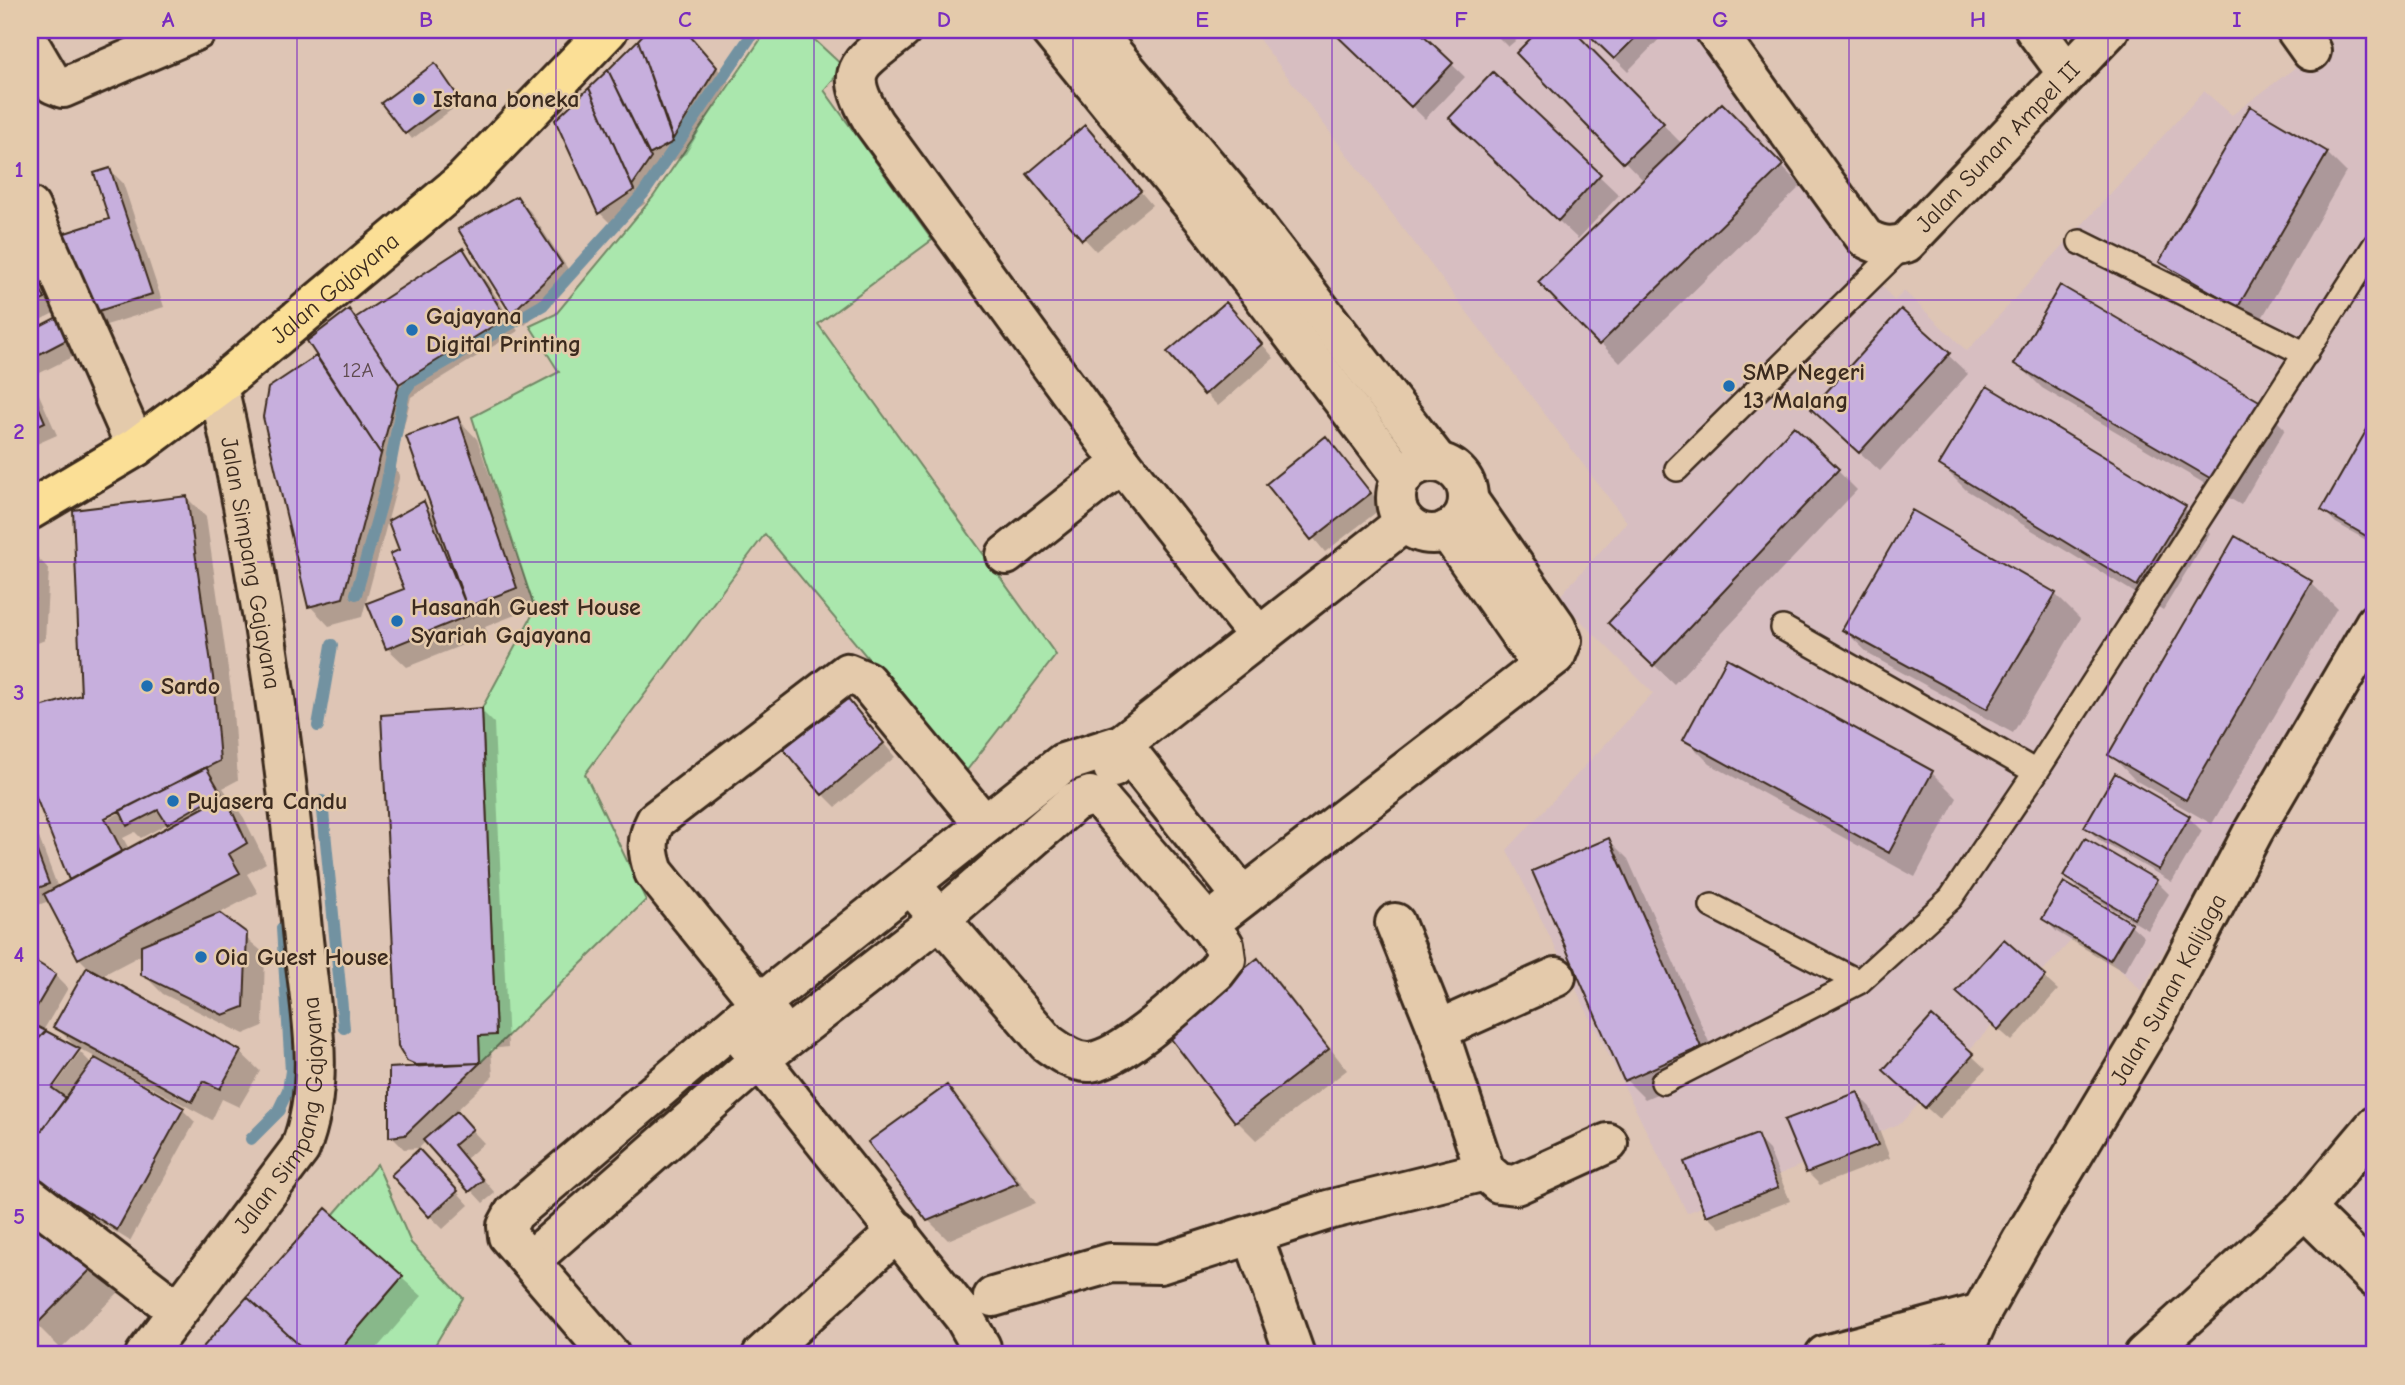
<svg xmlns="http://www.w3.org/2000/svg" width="2405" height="1385" font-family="'Comic Neue',sans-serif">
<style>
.built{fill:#d7bec1}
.green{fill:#aae7ad;stroke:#728866;stroke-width:2}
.shadow{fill:#0003;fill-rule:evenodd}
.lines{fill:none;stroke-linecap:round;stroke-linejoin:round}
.stream{stroke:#7292a1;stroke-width:12}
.building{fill:#c7afdd;stroke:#3b2a1e;stroke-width:2}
.service-casing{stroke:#3b2a1e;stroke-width:28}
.minor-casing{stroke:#3b2a1e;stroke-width:44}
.secondary-casing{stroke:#3b2a1e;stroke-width:44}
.primary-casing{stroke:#3b2a1e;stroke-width:44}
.service{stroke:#e4caab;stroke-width:23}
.minor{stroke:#e4caab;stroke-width:38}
.secondary{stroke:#e4caab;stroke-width:38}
.primary{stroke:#fbdf96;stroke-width:38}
.grid{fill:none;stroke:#7b2cbf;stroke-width:2;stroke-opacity:0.55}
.poi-dot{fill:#1f6fb2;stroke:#e4caab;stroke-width:2.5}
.labels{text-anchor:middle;stroke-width:5;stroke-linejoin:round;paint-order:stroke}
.number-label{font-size:21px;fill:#5e4b4e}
.poi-label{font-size:24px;font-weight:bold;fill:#3b2a1e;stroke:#e4caab;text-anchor:start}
.street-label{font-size:24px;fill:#3b2a1e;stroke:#e4caab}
.neatline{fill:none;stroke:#7b2cbf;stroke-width:2.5}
.grid-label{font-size:23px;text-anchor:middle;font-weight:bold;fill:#7b2cbf}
</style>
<rect width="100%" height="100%" fill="#dec5b5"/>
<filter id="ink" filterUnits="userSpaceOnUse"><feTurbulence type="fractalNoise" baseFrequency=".0143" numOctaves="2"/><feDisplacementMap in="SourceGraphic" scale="14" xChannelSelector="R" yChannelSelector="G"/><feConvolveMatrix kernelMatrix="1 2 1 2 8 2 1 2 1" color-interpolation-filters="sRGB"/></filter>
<g filter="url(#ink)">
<path class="built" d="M1252,30H1693L1894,301L1904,291L1967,351L2204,91L2232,115L2345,30H2375V588L2141,991L2081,930L1901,1123L1687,1213L1507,850L1653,693L1558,598L1627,522Z"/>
<path class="green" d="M767,30H804L844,67L824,90L932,240L818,324L1056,655L964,774L765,534L585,774L646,900L480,1063L479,1036L496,1034L482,708L535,610L472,417L559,372L530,326L556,314L653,197Z
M377,1164L411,1243L463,1298L429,1355H335L403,1276L333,1215Z"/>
<path class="shadow" d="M649,30H685L729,82L686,154L661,168L663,172L644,200L646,203L613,226L600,213L557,121Z
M1416,30L1465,77L1425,119L1334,31Z
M1491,30H1528L1508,47Z
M1542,30H1570L1682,144L1722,105L1801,186L1620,363L1541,282L1644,181L1518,53Z
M1586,30H1668L1628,71Z
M440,71L462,102L412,139L383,103Z
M1493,74L1619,195L1578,239L1470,137Z
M1097,141L1152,205L1096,251L1084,238Z
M2327,153L2346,172L2258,325L2181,281L2162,261Z
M110,170L123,183L164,307L103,326L90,313L112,220Z
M517,198L530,211L574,278L525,325L513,313L461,230Z
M462,250L475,263L518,331L411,397L394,466L400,475L362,617L329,626L310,606L316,359L324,364L349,312L357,319Z
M30,271L41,282L56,312L30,325Z
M63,316L86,350L30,378V333Z
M1239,317L1274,358L1218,406L1205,393Z
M1948,355L1968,374L1880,471L1833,428Z
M2017,363L2260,404L2285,429L2241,505L2042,388Z
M30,382L37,390L57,435L30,447Z
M458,419L477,439L535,607L485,627L488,635L407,667L387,648L406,590L424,504L436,516Z
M2369,428L2375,432V545L2336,523L2323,510Z
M1326,438L1383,507L1325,552L1269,484Z
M1941,465L2184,508L2210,533L2163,610L1966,490Z
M1837,470L1857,490L1674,684L1630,642Z
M187,498L206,517L232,697L238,780L223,788L244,818L266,863L247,874L258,893L218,914L265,954L263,1026L244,1034L163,994L143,974V954L101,976L240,1052L260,1071L239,1107L222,1099L212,1120L115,1068L114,1071L182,1109L195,1122L130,1241L30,1179V960L55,975L68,988L43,1031L77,1049L92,1064L97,1058L76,1047L55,1026L89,968L79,958L49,901L30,908V814L58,888L71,881L30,777V712L83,696ZM165,786L167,789L98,824L96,821ZM169,823L172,826L129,849L123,838L135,832L141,838ZM76,1052H80L48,1096L45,1094Z
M2235,538L2311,583L2337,608L2212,824L2135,780L2110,754Z
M36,556L49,569L45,640L30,646V559Z
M2055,594L2080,619L2013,733L1870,655L1844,630Z
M1728,660L1932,773L1957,798L1915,877L1710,764L1685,739Z
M481,710L494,723L508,1047L491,1049L493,1076L455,1112L484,1143L466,1159L495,1193L483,1203L426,1141L419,1148L404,1149L391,1136L415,1067L408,1060Z
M858,712L895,757L836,807L823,794Z
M2189,818L2202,831L2172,882L2099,840L2086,827Z
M1609,840L1628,859L1720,1067L1645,1099L1626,1080Z
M2065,875L2156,881L2169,894L2148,930L2078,888Z
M2065,885L2131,925L2144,937L2124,972L2057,932L2044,919Z
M2004,941L2058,990L2012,1041L1971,1005Z
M1258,960L1277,980L1347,1070L1256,1140L1237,1121L1167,1031Z
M1932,1019L1986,1069L1939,1119L1899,1083Z
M946,1087L966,1107L1036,1203L948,1240L928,1220Z
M1857,1094L1870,1107L1890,1158L1820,1185L1807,1172Z
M1756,1137L1769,1150L1790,1201L1720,1228L1707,1215Z
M432,1164L469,1205L443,1229L430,1216Z
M326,1211L422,1296L371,1355H199Z
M43,1216L121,1290L61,1349L30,1318V1230Z"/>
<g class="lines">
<path class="stream" d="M356,594L386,487L404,392L411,382L543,305L643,194L755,30
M318,726L332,645
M322,801L344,1028
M277,1113L288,1090L291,1071L282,928
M251,1139L280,1110"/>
</g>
<path class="building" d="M647,30H685L717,67L673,139L638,40Z
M1418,30L1453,63L1411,107L1332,31Z
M1539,30H1573L1664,123L1623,163L1516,53Z
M1584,30H1643L1614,59Z
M638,40L673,142L649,155L608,70Z
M435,63L457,95L405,134L381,103Z
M608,70L651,158L632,186L589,88Z
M1493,72L1601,174L1558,221L1449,118Z
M589,88L634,190L598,214L555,120Z
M1722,103L1783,165L1599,345L1538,282Z
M2250,106L2328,152L2238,307L2159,262Z
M1085,125L1141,191L1082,240L1027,174Z
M110,168L152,294L89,314L62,234L109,219L94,173Z
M517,196L562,264L511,314L458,229Z
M463,248L506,318L399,384L355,318Z
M30,270L45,299L30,306Z
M2060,285L2261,402L2215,481L2014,364Z
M1226,302L1262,344L1204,395L1167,352Z
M349,309L399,384L381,454L307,341Z
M1901,309L1950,353L1859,453L1811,409Z
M63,314L74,336L30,359V331Z
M316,356L381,454L343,598L308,607L263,417L268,388Z
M1987,386L2186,506L2137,586L1939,465Z
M30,387L45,422L30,429Z
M458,417L517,588L467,607L406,436Z
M1794,426L1839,469L1653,666L1608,623Z
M2369,426L2375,430V541L2321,510Z
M1326,436L1371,493L1311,540L1266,484Z
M187,496L213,677L220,761L105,818L122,851L69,880L30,782V710L81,695L73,510Z
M424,501L470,615L386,649L367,603L404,589L390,554L399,550L388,521Z
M1912,510L2056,593L1987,709L1842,630Z
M2235,536L2312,581L2186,800L2108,755Z
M36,554L33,627L30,628V557Z
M1727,658L1933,771L1889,853L1683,740Z
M846,697L884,743L822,795L783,749Z
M482,708L496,1035L479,1036L480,1063L416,1065L407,1061L398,1046L381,715Z
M206,767L221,793L167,824L158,810L127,826L120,811Z
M2115,773L2190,816L2159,870L2084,827Z
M225,796L247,843L229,854L240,873L78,959L44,894Z
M30,833L49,884L30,891Z
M1609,838L1701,1047L1624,1081L1532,871Z
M2085,838L2157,880L2134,918L2063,876Z
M2064,882L2132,923L2110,960L2042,919Z
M220,913L247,933L244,1007L223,1015L141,975V945Z
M2004,939L2046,976L1998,1030L1956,992Z
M30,958L56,974L30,1018Z
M1258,958L1329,1049L1235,1122L1165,1031Z
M87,967L241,1051L220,1089L203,1081L192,1102L53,1027Z
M1932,1016L1974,1054L1925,1108L1883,1070Z
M30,1023L46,1031L30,1048Z
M46,1031L80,1049L52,1088L66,1098L30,1146V1048Z
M95,1058L184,1108L117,1230L30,1176V1146Z
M480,1063L405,1135L389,1137V1068Z
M947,1085L1018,1183L927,1221L868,1142Z
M1858,1092L1878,1145L1806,1173L1784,1120Z
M457,1111L473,1129L454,1145L483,1180L469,1192L423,1140Z
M1757,1134L1778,1188L1706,1216L1684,1162Z
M419,1149L458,1191L429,1217L391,1175Z
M326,1208L403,1276L335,1355H310L247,1297Z
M43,1213L97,1263L35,1326L30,1320V1227Z
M247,1297L310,1355H196Z"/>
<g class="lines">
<defs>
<path id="service" d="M2080,242L2306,354
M1677,469L1904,245
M1783,628L2036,772
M1712,906L1859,982L1951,898L2036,772L2375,245
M1663,1082L1859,982"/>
<g id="minor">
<path d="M902,30C858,66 841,67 874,123L1122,463L1259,637"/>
<path d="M1050,30L1209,225L1402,478"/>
<path d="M1093,30L1238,203L1437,461"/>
<path id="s1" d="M1715,30L1865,238C1880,246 1889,248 1906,243L2109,30"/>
<path d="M2035,30L2067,73"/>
<path d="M2296,30L2311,51"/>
<path d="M30,45L53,84L63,88L197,30"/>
<path d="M30,207L136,447"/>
<circle cx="1432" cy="498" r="36"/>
<path d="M1447,530L1542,666"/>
<path d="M1006,555L1122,463"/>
<path d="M1113,768L1122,744L1405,522"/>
<path d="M911,885L1047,1043C1060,1052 1074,1063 1090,1062C1124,1059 1189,995 1216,972L1226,959L1224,945L1208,924L1556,655L1562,640L1556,626L1469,501"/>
<path d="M1395,923L1438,1030L1485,1171"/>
<path d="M775,1022L654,872C647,852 646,839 656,820L847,673L866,681L983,823"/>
<path d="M1438,1030L1556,977"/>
<path d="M744,1040L964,1317L981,1347V1355"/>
<path d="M30,1197L177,1310"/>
<path d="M2305,1209L2375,1278"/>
<path d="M1253,1236L1295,1355"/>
<path d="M531,1260L760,1059L941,918L1074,802L1090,796L1101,800L1208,924"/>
<path d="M993,1297L1111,1263L1160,1264L1328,1210L1485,1171L1499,1183L1516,1185L1608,1143"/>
<path d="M610,1355L508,1236L507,1226L514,1213L759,1004L1063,763L1122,744L1242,896"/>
<path d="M762,1355L898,1231"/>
<path d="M1825,1355L1981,1313"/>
<path d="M2144,1355L2305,1209L2375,1126"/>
</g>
<g id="secondary">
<path id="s2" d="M145,1355L300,1149C328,1080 309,1002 302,930C285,747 259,566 218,386"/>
<path id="s3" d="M1962,1355L1981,1313L2021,1242L2158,1013L2253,832L2375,623"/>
</g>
<g id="primary">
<path id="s4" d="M30,510L136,447L218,386L464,180L608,30"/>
</g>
</defs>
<use href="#service" class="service-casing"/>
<use href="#minor" class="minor-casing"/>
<use href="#secondary" class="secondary-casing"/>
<use href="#primary" class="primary-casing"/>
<use href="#service" class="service"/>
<use href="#minor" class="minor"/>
<use href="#secondary" class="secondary"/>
<use href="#primary" class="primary"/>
</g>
</g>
<path class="grid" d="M297,30V1355M556,30V1355M814,30V1355M1073,30V1355M1332,30V1355M1590,30V1355M1849,30V1355M2108,30V1355M30,300H2375M30,562H2375M30,823H2375M30,1085H2375"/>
<g class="poi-dot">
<circle cx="419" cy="99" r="7"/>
<circle cx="412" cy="330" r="7"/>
<circle cx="1729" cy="386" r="7"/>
<circle cx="397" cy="621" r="7"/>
<circle cx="147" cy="686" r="7"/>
<circle cx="173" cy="801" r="7"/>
<circle cx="201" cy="957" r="7"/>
</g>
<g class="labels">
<g class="number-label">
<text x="358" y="377">12A</text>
</g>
<g class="poi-label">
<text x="433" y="107">Istana boneka</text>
<text x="426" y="324">Gajayana<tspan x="426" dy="28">Digital Printing</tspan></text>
<text x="1743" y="380">SMP Negeri<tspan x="1743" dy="28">13 Malang</tspan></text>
<text x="411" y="615">Hasanah Guest House<tspan x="411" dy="28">Syariah Gajayana</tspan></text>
<text x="161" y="694">Sardo</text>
<text x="187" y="809">Pujasera Candu</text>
<text x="215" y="965">Oia Guest House</text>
</g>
<g class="street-label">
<text dy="8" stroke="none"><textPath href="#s1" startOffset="432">Jalan Sunan Ampel II</textPath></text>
<text dy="8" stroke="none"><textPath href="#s4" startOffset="378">Jalan Gajayana</textPath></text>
<text transform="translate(251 563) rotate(80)" y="8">Jalan Simpang Gajayana</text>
<text dy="8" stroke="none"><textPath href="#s3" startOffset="420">Jalan Sunan Kalijaga</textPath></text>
<text dy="8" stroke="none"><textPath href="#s2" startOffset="284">Jalan Simpang Gajayana</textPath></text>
</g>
</g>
<rect width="2405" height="1385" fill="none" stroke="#e4caab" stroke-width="77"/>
<rect x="38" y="38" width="2328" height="1308" class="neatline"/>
<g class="grid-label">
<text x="168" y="27">A</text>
<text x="426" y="27">B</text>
<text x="685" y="27">C</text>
<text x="944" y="27">D</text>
<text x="1202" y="27">E</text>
<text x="1461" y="27">F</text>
<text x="1720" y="27">G</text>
<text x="1978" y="27">H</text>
<text x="2237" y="27">I</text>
<text x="19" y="177">1</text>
<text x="19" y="439">2</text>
<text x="19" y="700">3</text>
<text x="19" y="962">4</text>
<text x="19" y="1224">5</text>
</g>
</svg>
